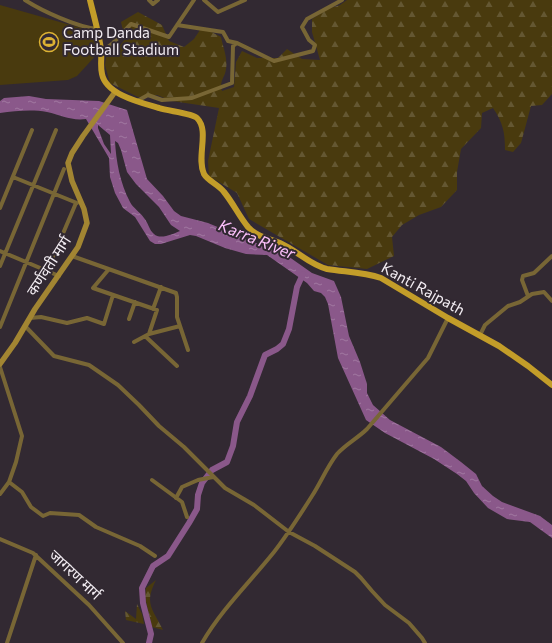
<svg xmlns="http://www.w3.org/2000/svg" width="552" height="643" font-family="Commissioner,'Noto Sans Devanagari',sans-serif">
<style>
.forest{fill:url(#forest-firs)}
.garden{fill:#493a0e}
.water{fill:url(#water-ripples);fill-rule:evenodd}
.lines{fill:none;stroke-linecap:round;stroke-linejoin:round}
.river{stroke:#8a588a;stroke-width:6}
.minor{stroke:#786635;stroke-width:4}
.secondary{stroke:#a28532;stroke-width:5.5}
.primary{stroke:#c39d29;stroke-width:6}
.labels{text-anchor:middle;stroke-width:4;stroke-linejoin:round;paint-order:stroke}
.poi-label{font-size:15px;fill:#f3edf3;stroke:#322932;text-anchor:start}
.street-label{font-size:15px;fill:#f3edf3;stroke:#322932}
.water-label{font-size:16px;font-style:italic;fill:#fcc0fb;stroke:#322932}
</style>
<defs>
<pattern id="forest-firs" width="22" height="20" patternUnits="userSpaceOnUse"><rect width="22" height="20" fill="#493a0e"/><path d="M5 1l3.5 6h-7zM16 11l3.5 6h-7z" fill="#645732"/></pattern>
<pattern id="water-ripples" width="26" height="14" patternUnits="userSpaceOnUse"><rect width="26" height="14" fill="#8a588a"/><path d="M2 4q2-2 4 0t4 0M15 11q2-2 4 0t4 0" fill="none" stroke="#a178a1"/></pattern>
</defs>
<rect width="100%" height="100%" fill="#322932"/>
<path class="forest" d="M347,0H552V94L542,105L531,106L521,143L513,152L505,150C505,132 503,123 493,108L482,113L481,128L461,149L457,172V190L441,207L419,215L402,225L392,237L394,256L367,269L328,265L249,219L237,193L209,176L208,161L219,108L172,101L157,95L138,97L110,83L105,65L107,50L118,48L125,39L121,22L138,12L162,25L169,41L184,47L194,39L202,27L221,37C223,47 228,59 226,69C225,78 219,80 222,91L234,87L236,62L242,51L257,58H278L287,49L302,59L320,60L312,32V19L328,9L340,5Z
M156,580C144,604 152,608 163,630L152,627L145,597L146,588Z
M137,604L142,614L144,624L126,620L125,611L136,619Z"/>
<path class="garden" d="M0,5L95,32L99,52L77,76L68,80L0,85Z"/>
<path class="water" d="M29,96L46,99L99,101L127,110L147,179L163,196L174,211L181,216L208,223L261,245L275,247L312,273L334,281L341,297L349,336L360,362L367,384V393L373,405L390,420L441,447L461,462L476,474L482,486L493,496L502,502L540,516L552,525V538L530,522L507,519L488,508L474,493L466,481L457,474L434,459L385,433L366,420L338,358L328,304L325,297L321,293L314,291L307,283L267,255L246,254L225,248L196,236L190,235L161,244H155L150,241L135,217L123,208L115,193L110,177L109,158L86,119C71,121 61,115 47,112C32,109 15,111 0,113V101L4,98ZM98,125L110,135L111,154L104,144L98,128ZM115,141L118,143L121,150L127,172L136,184L159,207L171,225L180,231C173,234 160,240 154,234C149,230 148,222 144,218C140,212 133,208 130,202C120,183 116,161 115,141Z"/>
<g class="lines">
<path class="river" d="M149,643L151,634L143,603L142,588L153,566L168,556L189,523L197,509L198,495L202,483L212,470L227,462L233,446L237,422L250,396L265,355L277,349L283,344L289,329L297,287L303,274"/>
<path class="minor" d="M25,0C42,11 77,27 97,29
M149,0L153,4L158,0
M204,0L218,12L245,0
M177,25L223,32L228,41L237,43
M101,52L113,43L131,24L169,37L194,0
M137,101L148,95L162,100L192,98L232,83L233,46L237,43L274,61L313,51L315,45L309,40L302,27L307,19L342,0
M13,177L77,203
M0,208L32,130
M0,251L59,276
M72,256L176,293L177,297V317L188,350
M0,266L56,130
M109,269L93,288L157,310L149,334
M47,271L76,203
M528,296L522,280L523,276L534,273L552,256
M153,309L161,287
M30,318L41,317L67,323L87,318L104,324L113,295
M129,319L135,302
M25,326L54,356L89,365L118,385L139,405L159,426L184,447L225,488L254,505L289,532L315,546L355,572L361,578L372,591L385,605L409,623L422,638L425,643
M0,327L64,169
M480,335L485,325L508,306L520,302L532,294L544,292L552,301
M145,336L177,366
M134,342L149,334L180,326
M0,367L22,436L16,462L9,482L0,494
M152,480L182,502L187,517
M9,482L22,492L31,507L43,516L50,513L79,515L96,527L140,546L155,556
M176,498L182,487L198,480L213,477
M0,539L33,553L89,605L123,643
M7,643L36,555
M202,643C221,610 250,582 274,552C288,534 300,515 312,496C321,482 327,467 337,454C346,444 358,438 367,429L428,358L448,318"/>
<path class="secondary" d="M0,364L15,343L35,309L78,247L87,223L84,209L72,181L68,163L72,153L83,136L115,92"/>
<path class="primary" d="M90,0C94,17 99,33 101,50C102,58 100,66 102,74C106,95 142,103 159,108C167,111 192,113 197,118C210,131 196,157 204,174C208,181 219,185 224,192C233,203 239,216 248,227C257,237 268,238 280,243C296,250 310,265 327,269C345,272 363,272 381,278L448,318L499,346L528,366L552,385"/>
</g>
<defs>
<symbol id="stadium-ring" viewBox="-11 -11 22 22"><circle r="9.5" fill="#322932" stroke="#dcb233" stroke-width="1.5"/><path d="M0-5a6.5 5 0 1 0 0 10a6.5 5 0 1 0 0-10ZM-3.5-1.8h7v3.6h-7Z" fill="#dcb233"/></symbol>
</defs>
<g fill-rule="evenodd">
<use href="#stadium-ring" x="38" y="31" width="22" height="22"/>
</g>
<g class="labels">
<g class="poi-label">
<text x="63" y="38">Camp Danda<tspan x="63" dy="17">Football Stadium</tspan></text>
</g>
<g class="street-label">
<text transform="translate(49 266) rotate(-57)" y="5">कर्णवती मार्ग</text>
<text transform="translate(423 289) rotate(29)" y="5">Kanti Rajpath</text>
<text transform="translate(75 575) rotate(43)" y="5">जागरण मार्ग</text>
</g>
<g class="water-label">
<text transform="translate(257 239) rotate(22)" y="6">Karra River</text>
</g>
</g>
</svg>
